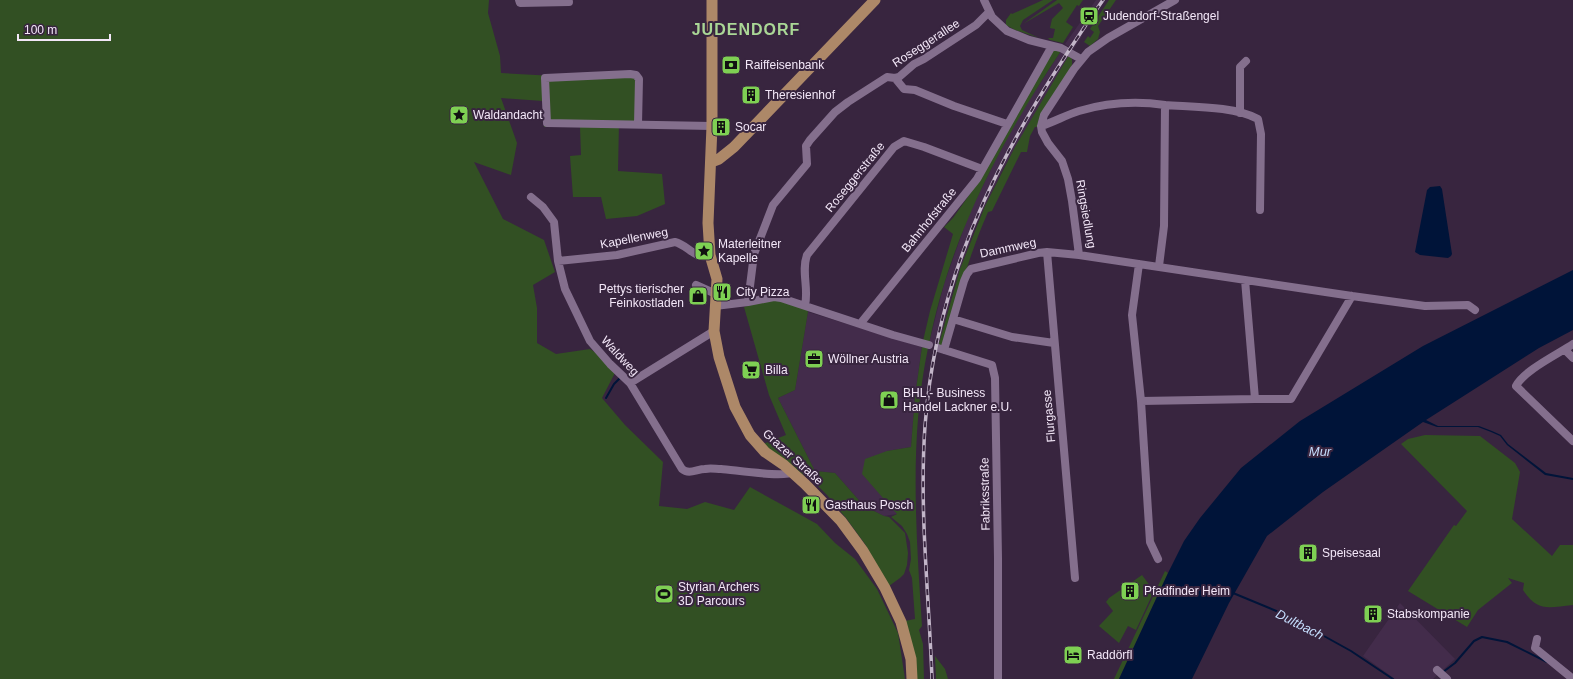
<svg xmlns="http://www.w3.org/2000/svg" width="1573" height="679" font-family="Arial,sans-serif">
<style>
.built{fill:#432c4b}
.green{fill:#325023}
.water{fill:#001439}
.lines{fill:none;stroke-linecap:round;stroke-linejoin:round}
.stream{stroke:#001439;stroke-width:2}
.minor{stroke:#846f8d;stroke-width:8}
.major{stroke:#ad8868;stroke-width:11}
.rail-casing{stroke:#c3b6c9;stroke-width:3.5}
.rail{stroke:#38253f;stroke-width:2;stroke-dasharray:6;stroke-linecap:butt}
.labels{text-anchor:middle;stroke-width:4;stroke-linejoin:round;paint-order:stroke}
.poi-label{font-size:12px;fill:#f3e7f8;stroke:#38253f;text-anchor:start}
.street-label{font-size:12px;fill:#f3e7f8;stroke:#38253f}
.water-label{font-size:13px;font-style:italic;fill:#c5ddfd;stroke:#38253f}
.district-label{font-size:16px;font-weight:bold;letter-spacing:1px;fill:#aad796;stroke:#38253f}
</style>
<rect width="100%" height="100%" fill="#38253f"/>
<path class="built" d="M1096,0H1104L1081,35L1082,36L1073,50L1065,44Z
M1061,51L1069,56L1003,169L975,228L953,290L939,345L929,343L944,284L969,214L995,161L1019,116Z
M808,312L922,347L915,396L911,447L887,451L897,514L884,516L864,506L835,473L815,471L778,398L795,390Z
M1400,603L1455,659L1433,679H1395L1363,656Z"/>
<path class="green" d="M0,0H489L488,13L500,56L501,73L573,77L635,76L636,123H619L618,171L662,174L665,204L637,216L606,219L601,197H573L570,156L581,155L580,127H544L543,101L501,98L517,143L511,175L474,162L503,219L544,240L555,272L533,285L537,308V343L556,354L590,349L618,367L602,398L625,425L663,462L659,506L687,509L705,502L734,510L750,487L817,524L835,543L855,559L877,589L898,633L905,679H0Z
M1043,0H1053L1023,20L1020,26L1022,30L1039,38L1015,30L1006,25V20L1011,13L1012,14Z
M1057,0H1083L1079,6L1077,5L1066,22L1073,27L1063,43L1050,40L1048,38H1053L1055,29L1050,28L1052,19L1063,8L1059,3L1023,24Z
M1109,0H1116L1098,26L1100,32L1098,39L1090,46L1084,42L1088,36L1090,38L1094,32L1090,29Z
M1055,50L1061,51C1001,141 950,237 929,344L923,341L930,311L953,234L944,227L953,218L972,191L1053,51Z
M1069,55L1072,59V65L1039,119L1037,127H1035L1030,136L1027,152H1021L992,211L988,212C969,255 957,300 943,345L938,347L960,269L985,206L1015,147Z
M774,299L807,309L808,312L795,390L778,398L815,471L835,473L864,506L884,516L889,517L905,533L908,553L907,565L904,574L900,578L889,586L865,544L846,518L827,495L809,477L801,474L763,444L786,435L769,395L744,307Z
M922,347L928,348C909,439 916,533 922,626L919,630L923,644L924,679H915L905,621L915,619L912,578L909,570L911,559L910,542L907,534L902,526L891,517L897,514L862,474L865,459L887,451L911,447L915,396Z
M1425,435L1480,436L1515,463L1520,472L1512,519L1552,556L1560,545H1573V605C1549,607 1538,613 1523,590L1524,583L1508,578L1512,583L1478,610L1467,627L1408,591L1454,525L1456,526L1467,511L1401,444L1408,439Z
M1165,571L1168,573L1119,679H1114Z
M1142,575L1154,591L1136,630L1128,626L1119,643L1099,626L1113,611L1106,602L1109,598Z
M935,656L945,669L948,679H936Z"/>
<path class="water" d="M1440,186L1442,189L1452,254L1451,256L1448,258L1420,255L1415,252L1427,190L1430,187Z
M1573,270V330L1539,348L1426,420L1438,426H1479L1492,431L1501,435L1508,444L1546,473L1573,478V480L1545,475L1507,445L1500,436L1491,432L1478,427H1437L1423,422L1323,492L1267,536L1229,603L1192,679H1119L1168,573L1184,541L1200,518L1241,468L1300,421L1423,346Z"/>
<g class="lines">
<path class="stream" d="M606,398L614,384L620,378
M1233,593L1286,615L1351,651L1393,679
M1443,672L1455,663L1474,641L1482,637L1507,642L1547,662"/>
<path class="minor" d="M519,0L520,3L569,2
M984,0L992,17L1007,31L1029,40L1061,48L1081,59
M1175,0L1108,38L1088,52L1074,69L1044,115L1041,126L1042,132L1048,143L1062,161L1068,179L1072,201L1079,255L1352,296L1425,306L1468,305L1475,310
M895,78L904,89L915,90L954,106L1007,124
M1165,105C1192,107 1234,106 1258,119L1261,134L1260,210
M1240,113V67L1246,61
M638,124L639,79L636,75L630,74L545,78L547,123L712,126
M1041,126C1054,122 1066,115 1079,111C1106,103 1137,101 1165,105L1164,226L1159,266
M531,197L543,207L554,222L558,261L565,289L590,341L610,364L630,383L682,469C689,475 697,469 705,469C710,468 716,469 721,469C735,470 784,478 793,472
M1047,252L1075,578
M558,261L617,255L675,242C688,245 696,261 710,255
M1139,264L1132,315L1141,401L1255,399
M1245,280L1255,399H1291L1352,296
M696,285L716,294
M748,302L754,254L773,205L807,164L806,146L810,140L835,112L848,102L887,77L895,78L899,77L914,64L924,59L976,25L989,12
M805,305C809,289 801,271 807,255L894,147L904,141L924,147L982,169
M715,306L748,302L774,297L781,298L893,335L929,345
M953,319L1012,337L1054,343
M860,324L977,179L1052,46
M1573,344C1558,354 1523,371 1516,386L1573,441
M938,348L992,365L995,378L998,558V679
M944,350L964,281L967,274L971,269L1038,253L1047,252L1079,255
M1565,350L1573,358
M630,383L714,331
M1141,401L1150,542L1158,559
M1537,639L1535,648L1573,679
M1437,670L1447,679"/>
<path class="major" d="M712,0V126L708,223L710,255L717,279L714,331L719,357L735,407L750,435L765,452L784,465L805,484L841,521L863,551L885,588L901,622L911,659L912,679
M711,162L719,159L734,147L875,0"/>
<defs>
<path id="rail" d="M932,679C929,595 919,510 925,426C937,261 1011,133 1103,0"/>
</defs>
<use href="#rail" class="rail-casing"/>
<use href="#rail" class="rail"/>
</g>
<defs>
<symbol id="station-square" viewBox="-11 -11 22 22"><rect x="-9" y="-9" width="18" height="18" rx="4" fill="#7ed053" stroke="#38253f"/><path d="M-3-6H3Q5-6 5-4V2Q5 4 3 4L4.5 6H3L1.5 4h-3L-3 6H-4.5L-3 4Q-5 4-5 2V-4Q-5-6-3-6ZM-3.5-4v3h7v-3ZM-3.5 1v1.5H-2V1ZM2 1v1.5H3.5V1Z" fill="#111"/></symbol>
<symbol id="bank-square" viewBox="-11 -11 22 22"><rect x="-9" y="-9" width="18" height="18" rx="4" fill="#7ed053" stroke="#38253f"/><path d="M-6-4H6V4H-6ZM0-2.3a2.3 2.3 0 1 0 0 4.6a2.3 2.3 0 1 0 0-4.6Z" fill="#111"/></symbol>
<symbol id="building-square" viewBox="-11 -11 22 22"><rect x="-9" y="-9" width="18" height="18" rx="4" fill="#7ed053" stroke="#38253f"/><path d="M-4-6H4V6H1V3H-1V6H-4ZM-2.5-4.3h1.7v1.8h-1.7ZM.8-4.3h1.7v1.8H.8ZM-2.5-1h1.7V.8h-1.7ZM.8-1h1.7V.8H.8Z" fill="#111"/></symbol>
<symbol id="sight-square" viewBox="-11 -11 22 22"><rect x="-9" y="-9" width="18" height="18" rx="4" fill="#7ed053" stroke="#38253f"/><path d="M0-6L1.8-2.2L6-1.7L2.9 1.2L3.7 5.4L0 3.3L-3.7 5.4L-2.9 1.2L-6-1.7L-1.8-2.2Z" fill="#111"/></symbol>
<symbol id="restaurant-square" viewBox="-11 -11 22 22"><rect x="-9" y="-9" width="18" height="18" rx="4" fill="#7ed053" stroke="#38253f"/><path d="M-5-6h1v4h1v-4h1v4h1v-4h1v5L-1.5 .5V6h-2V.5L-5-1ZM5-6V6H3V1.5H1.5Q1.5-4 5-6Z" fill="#111"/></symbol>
<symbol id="shop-square" viewBox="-11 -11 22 22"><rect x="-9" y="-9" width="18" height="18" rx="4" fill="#7ed053" stroke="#38253f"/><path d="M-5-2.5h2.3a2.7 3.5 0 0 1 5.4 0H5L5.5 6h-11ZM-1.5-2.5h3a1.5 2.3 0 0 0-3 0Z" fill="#111"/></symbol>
<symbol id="office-square" viewBox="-11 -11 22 22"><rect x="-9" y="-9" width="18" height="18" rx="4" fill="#7ed053" stroke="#38253f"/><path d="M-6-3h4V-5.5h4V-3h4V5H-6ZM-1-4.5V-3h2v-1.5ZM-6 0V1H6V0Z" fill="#111"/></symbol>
<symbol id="supermarket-square" viewBox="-11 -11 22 22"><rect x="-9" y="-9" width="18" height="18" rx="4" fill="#7ed053" stroke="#38253f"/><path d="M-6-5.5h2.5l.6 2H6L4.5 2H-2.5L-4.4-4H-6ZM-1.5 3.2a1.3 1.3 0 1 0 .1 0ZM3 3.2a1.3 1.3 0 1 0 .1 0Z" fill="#111"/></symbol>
<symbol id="stadium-square" viewBox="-11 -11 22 22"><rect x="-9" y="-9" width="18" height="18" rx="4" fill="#7ed053" stroke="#38253f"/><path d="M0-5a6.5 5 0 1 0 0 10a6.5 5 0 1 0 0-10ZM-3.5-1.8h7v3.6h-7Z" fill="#111"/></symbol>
<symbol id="hotel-square" viewBox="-11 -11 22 22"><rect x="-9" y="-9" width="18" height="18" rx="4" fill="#7ed053" stroke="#38253f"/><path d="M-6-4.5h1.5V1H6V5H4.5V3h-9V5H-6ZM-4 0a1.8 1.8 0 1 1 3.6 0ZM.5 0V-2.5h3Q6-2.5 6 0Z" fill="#111"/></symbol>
</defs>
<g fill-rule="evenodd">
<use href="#station-square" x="1078" y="5" width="22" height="22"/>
<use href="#bank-square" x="720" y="54" width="22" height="22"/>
<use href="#building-square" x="740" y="84" width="22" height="22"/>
<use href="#sight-square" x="448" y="104" width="22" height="22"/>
<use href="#building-square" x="710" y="116" width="22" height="22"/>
<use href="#sight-square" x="693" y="240" width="22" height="22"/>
<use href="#restaurant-square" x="711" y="281" width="22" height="22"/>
<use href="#shop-square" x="687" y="285" width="22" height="22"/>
<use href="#office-square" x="803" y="348" width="22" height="22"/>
<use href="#supermarket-square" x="740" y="359" width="22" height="22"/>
<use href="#shop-square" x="878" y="389" width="22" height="22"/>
<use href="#restaurant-square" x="800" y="494" width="22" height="22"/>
<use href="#building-square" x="1297" y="542" width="22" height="22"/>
<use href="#building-square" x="1119" y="580" width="22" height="22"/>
<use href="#stadium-square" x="653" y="583" width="22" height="22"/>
<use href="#building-square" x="1362" y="603" width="22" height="22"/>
<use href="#hotel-square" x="1062" y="644" width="22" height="22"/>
</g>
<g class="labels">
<g class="poi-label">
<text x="1103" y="20">Judendorf-Straßengel</text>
<text x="745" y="69">Raiffeisenbank</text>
<text x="765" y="99">Theresienhof</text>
<text x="473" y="119">Waldandacht</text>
<text x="735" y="131">Socar</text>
<text x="718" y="248">Materleitner<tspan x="718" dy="14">Kapelle</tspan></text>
<text x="684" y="293" text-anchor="end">Pettys tierischer<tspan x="684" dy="14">Feinkostladen</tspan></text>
<text x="736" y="296">City Pizza</text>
<text x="828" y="363">Wöllner Austria</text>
<text x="765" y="374">Billa</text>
<text x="903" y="397">BHL - Business<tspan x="903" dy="14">Handel Lackner e.U.</tspan></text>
<text x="825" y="509">Gasthaus Posch</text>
<text x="1322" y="557">Speisesaal</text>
<text x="678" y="591">Styrian Archers<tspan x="678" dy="14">3D Parcours</tspan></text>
<text x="1144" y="595">Pfadfinder Heim</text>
<text x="1387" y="618">Stabskompanie</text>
<text x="1087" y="659">Raddörfl</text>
</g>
<g class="street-label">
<text transform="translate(926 43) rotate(-33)" y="4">Roseggerallee</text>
<text transform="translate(855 177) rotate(-51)" y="4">Roseggerstraße</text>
<text transform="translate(1086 214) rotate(80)" y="4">Ringsiedlung</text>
<text transform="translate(929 220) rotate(-51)" y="4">Bahnhofstraße</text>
<text transform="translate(634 238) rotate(-11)" y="4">Kapellenweg</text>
<text transform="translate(1008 248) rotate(-12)" y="4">Dammweg</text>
<text transform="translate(620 356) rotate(47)" y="4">Waldweg</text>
<text transform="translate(1049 416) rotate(-95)" y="4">Flurgasse</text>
<text transform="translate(793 457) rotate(42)" y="4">Grazer Straße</text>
<text transform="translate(985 494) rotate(-91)" y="4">Fabriksstraße</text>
</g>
<g class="water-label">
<text x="1320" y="456">Mur</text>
<text transform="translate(1300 624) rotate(27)" y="5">Dultbach</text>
</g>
<g class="district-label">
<text x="746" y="35">JUDENDORF</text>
</g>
</g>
<path d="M18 34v6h92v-6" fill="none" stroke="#f3e7f8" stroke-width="2"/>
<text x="24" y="34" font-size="12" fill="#f3e7f8" stroke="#38253f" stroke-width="3" paint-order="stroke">100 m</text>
</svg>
